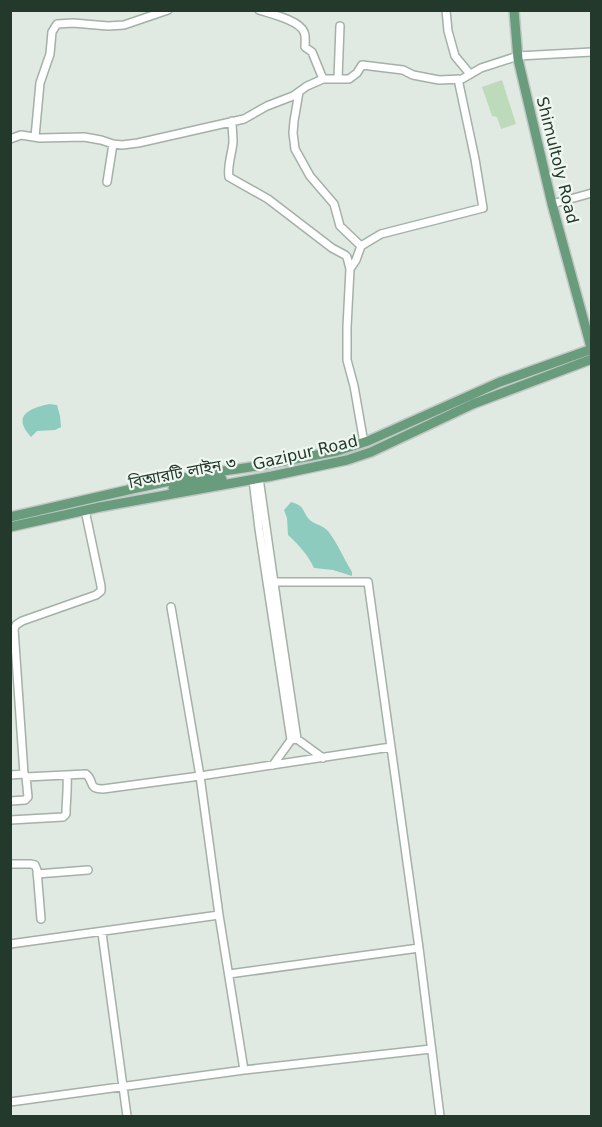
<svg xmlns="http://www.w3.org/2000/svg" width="602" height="1127" font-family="'DejaVu Sans','Noto Sans Bengali',sans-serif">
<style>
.green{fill:#bddaba}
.water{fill:#8ccbbe}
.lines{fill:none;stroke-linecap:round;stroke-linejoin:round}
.minor-casing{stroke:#a3b1a7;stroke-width:10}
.major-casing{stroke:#c1c8c4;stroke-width:12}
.minor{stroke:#fff;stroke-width:7}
.major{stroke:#689c7c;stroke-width:9}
.labels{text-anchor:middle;stroke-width:4.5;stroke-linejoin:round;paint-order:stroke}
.street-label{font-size:16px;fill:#22392b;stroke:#f0f7f1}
</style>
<rect width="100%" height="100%" fill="#e0eae2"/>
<path class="green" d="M502,80L516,124L501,129L497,117L492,116L482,87Z"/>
<path class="water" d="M49,404L57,405L60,416L61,427L55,430L37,431L31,437C12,416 28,409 49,404Z
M291,502C304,506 301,508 308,518C312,524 323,525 328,531C338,544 344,559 352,572V576L333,570L314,568C308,555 299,545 288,535L287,518L284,510Z"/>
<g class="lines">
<defs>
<path id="minor" d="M259,10C271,14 299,20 304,32C306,36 305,42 305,47L312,52L323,79
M446,10L448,31L455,56L470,74
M338,79L340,26
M299,92L294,121L293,133L295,149L310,176L334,204L340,226L361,246
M232,121C232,128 233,135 233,142C232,154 227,166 229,177L268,199L332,248L345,255L347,257L350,269
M35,137L40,83L50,54L52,32L57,24L73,23L108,26L124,25L168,10
M10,139L21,135L40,138L84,137L101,140L113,144L122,145L138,143L244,119L267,106L293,96L307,86L323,79H349L357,73L362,65L403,70L413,75L439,80L462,79L481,68L518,56L592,52
M107,182L113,144
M552,204L592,193
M364,443L354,386L347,360V327L350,269L356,260L361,246L381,234L483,208L475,159L458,79
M259,478L280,625L297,739
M253,480L259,529L291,740
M274,582H368L419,948
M171,607L200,776L219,915L244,1070
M273,765L291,740L297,739L323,758
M24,774L26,777L86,774C95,781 87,789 103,789L200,776L391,747
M10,775L24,774L14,629L16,625L22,621L96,595L101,591V586L85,510
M10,801L25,800L28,797L26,777
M10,820L63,817L66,814C66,801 68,789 67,776
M10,864H31L35,865L37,870L41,919
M37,874L88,870
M102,933L127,1116
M10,944L219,915
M229,974L419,948L440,1116
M10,1102L244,1070L431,1049"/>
<path id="major" d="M514,10L518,59L552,204L592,351
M173,488L222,479
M10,517L132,489L203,474L258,466L337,451L368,441L500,382L592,349
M10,527L100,507L272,476L347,460L371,452L473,404L592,359"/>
</defs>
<use href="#minor" class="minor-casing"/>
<use href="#major" class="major-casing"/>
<use href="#minor" class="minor"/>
<use href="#major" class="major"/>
</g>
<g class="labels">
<g class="street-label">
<text transform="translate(558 160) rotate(76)" y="6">Shimultoly Road</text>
<text transform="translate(305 452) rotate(-13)" y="6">Gazipur Road</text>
<text transform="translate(182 472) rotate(-11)" y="6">বিআরটি লাইন ৩</text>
</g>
</g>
<rect width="602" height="1127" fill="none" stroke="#22392b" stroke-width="24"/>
</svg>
